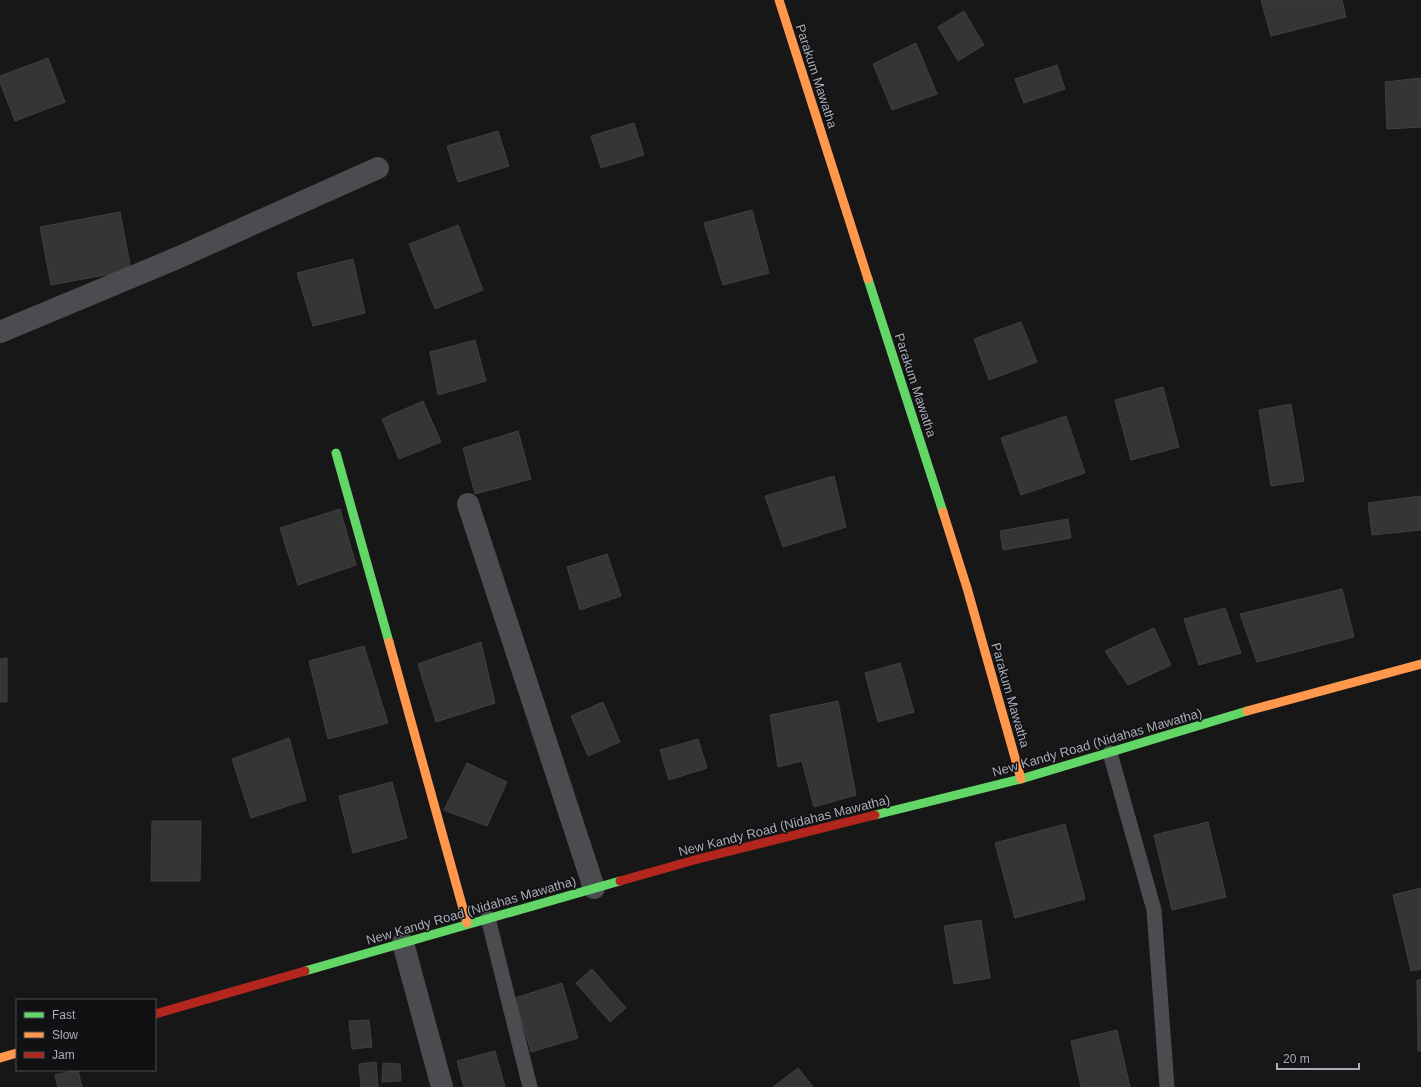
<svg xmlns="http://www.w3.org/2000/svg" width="1421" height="1087" font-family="Arial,sans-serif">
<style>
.building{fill:#353536;stroke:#3f4043}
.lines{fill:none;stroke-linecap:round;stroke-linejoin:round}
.lane{stroke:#4b4c50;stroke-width:15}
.street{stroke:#4b4c50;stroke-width:22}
.fast{stroke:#63d668;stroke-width:9}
.slow{stroke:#ff974d;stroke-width:9}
.jam{stroke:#b3261e;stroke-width:9}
.labels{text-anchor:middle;stroke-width:3;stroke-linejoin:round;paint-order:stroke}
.street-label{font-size:13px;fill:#a8adb8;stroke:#111113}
</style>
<rect width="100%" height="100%" fill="#171717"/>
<path class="building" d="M1261,0H1342L1346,17L1271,36Z
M964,11L984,45L958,61L938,27Z
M916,43L937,94L892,110L873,64Z
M48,58L65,102L15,121L0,82V76Z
M1057,65L1065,89L1024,103L1015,79Z
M1421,78V127L1387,129L1385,82Z
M634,123L644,155L601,168L591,136Z
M498,131L509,166L458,182L447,146Z
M752,210L769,273L723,285L704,223Z
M120,212L131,270L51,285L40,227Z
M458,225L483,290L435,309L409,244Z
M353,259L365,313L313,326L297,273Z
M1021,322L1037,362L989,380L974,339Z
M475,340L486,381L438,395L430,352Z
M1163,387L1179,447L1131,460L1115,400Z
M423,401L441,442L399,459L382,419Z
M1291,404L1304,481L1271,486L1259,410Z
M1066,416L1085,473L1021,495L1001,438Z
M518,431L531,479L475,494L463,448Z
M834,476L846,527L783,547L765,496Z
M1421,496V530L1372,535L1368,503Z
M340,509L356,565L298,585L280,528Z
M1068,519L1071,538L1003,550L1000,531Z
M607,554L621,596L580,610L567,567Z
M1342,589L1354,637L1257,662L1240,614Z
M1225,608L1241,653L1199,665L1184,619Z
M1154,628L1171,665L1128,685L1105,651Z
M481,642L495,703L436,722L418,664Z
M364,646L388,723L328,739L309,661Z
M7,658V702H0V659Z
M900,663L914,712L878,722L865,673Z
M838,701L856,795L814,807L802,761L778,767L770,715Z
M603,702L620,742L588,756L571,716Z
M289,738L306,800L251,818L232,759Z
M698,739L707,768L669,780L660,750Z
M467,763L507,782L487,826L444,810Z
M392,782L407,838L353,853L339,796Z
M152,821H201L200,881H151Z
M1208,822L1226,897L1172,910L1154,835Z
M1065,824L1085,899L1015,918L995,843Z
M1421,888V969L1411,971L1393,895Z
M981,920L990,978L954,984L944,926Z
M592,969L626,1008L610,1022L576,983Z
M1417,980H1421V1051H1418Z
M562,983L578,1038L531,1052L515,998Z
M369,1020L372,1047L352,1049L349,1021Z
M1117,1030L1130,1087H1081L1071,1041Z
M495,1051L505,1087H464L457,1061Z
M376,1062L378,1087H361L359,1064Z
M383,1063L400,1064L401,1081L382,1082Z
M798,1068L813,1087H773Z
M78,1070L82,1087H58L55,1075Z"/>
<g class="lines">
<path class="lane" d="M1110,753L1154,910L1167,1087
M488,918L530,1087"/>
<path class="street" d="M0,332L177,258L378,168
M468,504L594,888
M403,943L442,1087"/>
<path class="fast" d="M868,279L943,512
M336,453L389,642
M875,815L1021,779L1247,711
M305,971L620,881"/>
<path class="slow" d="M779,0L868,279
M943,512L967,588L1021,779
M389,642L467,923
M1247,711L1421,664
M0,1058L17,1053"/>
<path class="jam" d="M620,881L698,859L875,815
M155,1014L305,971"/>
</g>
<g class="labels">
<g class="street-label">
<text transform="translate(817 76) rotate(72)" y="5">Parakum Mawatha</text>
<text transform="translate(916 385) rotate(72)" y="5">Parakum Mawatha</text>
<text transform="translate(1011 695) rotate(74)" y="5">Parakum Mawatha</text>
<text transform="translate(1097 742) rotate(-16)" y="5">New Kandy Road (Nidahas Mawatha)</text>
<text transform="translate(784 825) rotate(-14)" y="5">New Kandy Road (Nidahas Mawatha)</text>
<text transform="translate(471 910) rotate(-16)" y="5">New Kandy Road (Nidahas Mawatha)</text>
</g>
</g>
<rect x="16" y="999" width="140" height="72" fill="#111113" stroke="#4d4f55"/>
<rect x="24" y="1012" width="20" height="6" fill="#63d668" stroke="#4d4f55"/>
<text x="52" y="1019" font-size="12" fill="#a8adb8">Fast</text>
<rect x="24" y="1032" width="20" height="6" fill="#ff974d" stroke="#4d4f55"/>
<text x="52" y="1039" font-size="12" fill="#a8adb8">Slow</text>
<rect x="24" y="1052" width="20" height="6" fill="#b3261e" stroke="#4d4f55"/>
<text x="52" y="1059" font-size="12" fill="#a8adb8">Jam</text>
<path d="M1277 1063v6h82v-6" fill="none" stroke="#a8adb8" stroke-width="2"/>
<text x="1283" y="1063" font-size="12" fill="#a8adb8" stroke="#111113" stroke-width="3" paint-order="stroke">20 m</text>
</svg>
